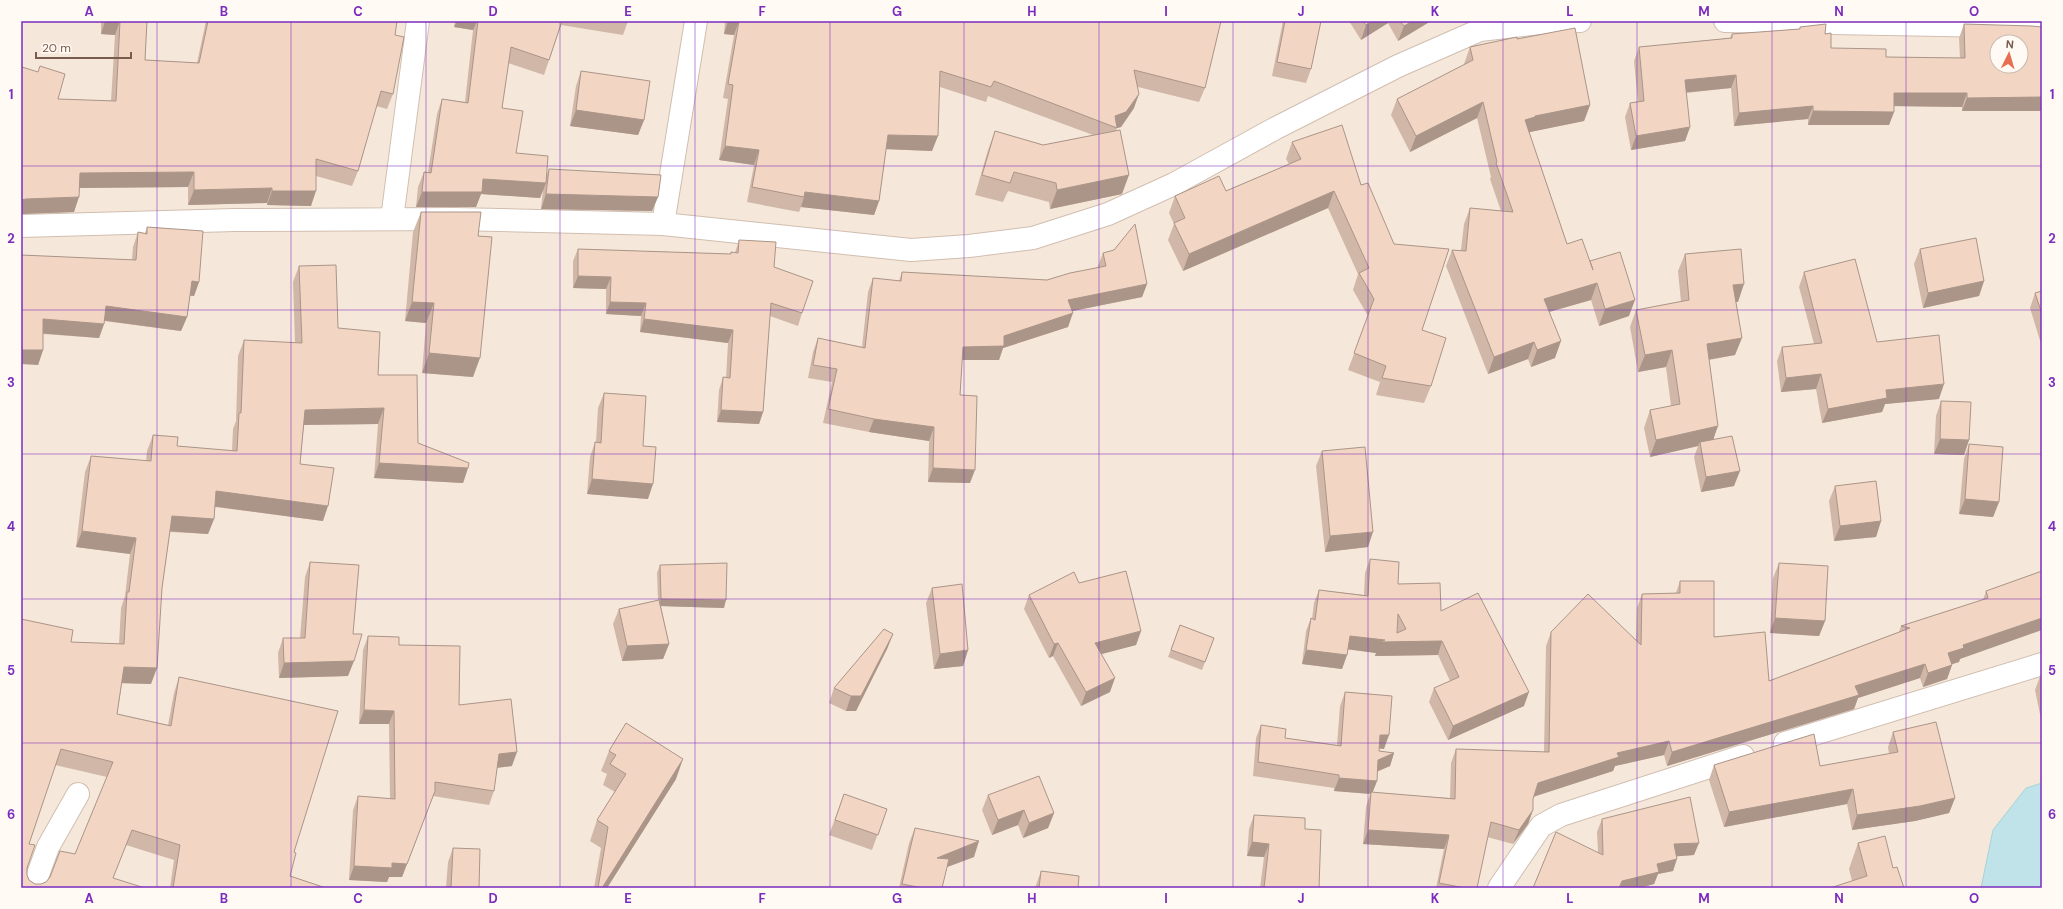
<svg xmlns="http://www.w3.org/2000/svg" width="2063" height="909" font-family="'DM Sans',sans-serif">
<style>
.residential{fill:#f5e8da;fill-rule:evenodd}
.water{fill:#bfe3e8;stroke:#a5d3da}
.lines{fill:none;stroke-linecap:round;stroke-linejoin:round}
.street-casing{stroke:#d1beb0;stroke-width:24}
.street{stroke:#fff;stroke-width:22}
.wall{fill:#d1b7a8;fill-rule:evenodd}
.shaded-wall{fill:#aa9588}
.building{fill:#f3d5c3;stroke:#aa9588;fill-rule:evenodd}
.grid{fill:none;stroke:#7b2cbf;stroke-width:1;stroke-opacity:0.55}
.neatline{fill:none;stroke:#7b2cbf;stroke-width:1.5}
.grid-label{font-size:13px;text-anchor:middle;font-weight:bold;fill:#7b2cbf}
</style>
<rect width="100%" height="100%" fill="#fdf6ec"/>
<path class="residential" d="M21,21H2042V888H21ZM1997,42H2021V66H1997Z"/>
<path class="water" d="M2042,783V888H1981L1993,830L2026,788Z"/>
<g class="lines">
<defs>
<path id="street" d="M1725,21L2042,27
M392,219L418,21
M663,224L696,21
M21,226L235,220L455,219L663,224L911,250L969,246L1033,238L1108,214L1174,184L1276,128L1398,66L1480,30L1540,23L1580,21
M1785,743L2042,664
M33,888L48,847L78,794
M1499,888L1541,826L1561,815L1743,756"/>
</defs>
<use href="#street" class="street-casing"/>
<use href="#street" class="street"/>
</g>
<path class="wall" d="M101,21H147L145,60L197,63L206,21H397L395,35L393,94L387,109L376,106L358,171L352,186L316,176L311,206L267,205V203L188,205V187L80,188L74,212L21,214V69L58,99L111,101L115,35L101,34Z
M455,21H628L623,35L561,25L544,75L508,63L502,108L516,153L546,176L549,169L658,197L652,211L541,209L543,190L540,198L481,194L476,207H416L418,187L424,172H428L437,114L442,99L465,102L473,30L454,27Z
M725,21H1221L1205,88L1199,102L1138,87L1134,108L1121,127L1117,128L1116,131L1122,194L1050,209L1049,202L1008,191L1003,202L975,195L988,150L995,131L1043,145L1093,135L988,96L986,102L940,87L932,151L886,149L879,201L874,215L801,207L799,212L747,202L754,165L719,160L728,99L723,98L734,35L724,34Z
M1283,21H1321L1311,69L1306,83L1272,76Z
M1349,21H1431L1398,41L1388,23L1361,40Z
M1964,24L2042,27V111H1962V107L1894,106V112L1889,125H1808V119L1734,126L1731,88L1686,93L1690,127L1685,141L1631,150L1625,117L1630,103L1638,102L1634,61L1639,47L1730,38L1732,34L1800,29V27L1825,34L1831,48L1886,57L1960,58L1959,38Z
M1517,39L1590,105L1584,121L1530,132L1529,133L1567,244L1590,262L1629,316L1599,326L1591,300L1549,312L1555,358L1531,367L1528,359L1488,374L1446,266L1452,250H1461L1464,224L1470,208L1501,211L1490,179L1491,177L1477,118L1410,152L1391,115L1397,99L1465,65L1464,64L1470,47Z
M581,71L644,120L638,135L570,126L576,86Z
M1292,142L1361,185L1422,330L1431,386L1424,403L1376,395L1380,382L1348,370L1368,316L1353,290L1358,274L1328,208L1183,271L1168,240L1174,224L1169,213L1175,196L1226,191L1289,164L1286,159Z
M421,212L478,236L473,377L422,373L426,323L405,321L413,232Z
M147,227L199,282L194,296H190L187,317L181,331L104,321V324L99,338L43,334V350L38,365L21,255L132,260L133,247L138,232L145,233Z
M739,240L774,267L802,313L798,326L770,316L763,412L759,424L717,422L719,390L723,377L726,378L728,343L640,332L641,316L606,314V289L573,288V261L578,249L730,254L731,252L735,253Z
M1920,249L1984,281L1979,296L1923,308L1914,264Z
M1103,253L1147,284L1142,297L1072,311L1068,327L1003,348L999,360H962L960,395L970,483L928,482L929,441L869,432L823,423L832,382L808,378L813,352L818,338L862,347L868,292L873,278L899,281L902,272L1047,280L1098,267V266Z
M1685,254L1738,302H1735V355L1709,360L1714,440L1734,486L1701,492L1694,457L1698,446L1650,457L1644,428L1650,410L1671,406L1666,367L1638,372L1630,327L1636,310L1681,302L1678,271Z
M299,266L338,328L378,375L418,443L468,468L463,483L374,478L378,424L304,425L300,464L323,521L215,507L214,519L208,534L170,532L162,588L151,684L122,683L117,714L168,725L174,693L179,677L294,852L290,876L326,888H170L174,860L126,845L113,878L21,888V619L71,642L119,644L121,608L125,596L130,554L76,547L85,472L91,456L146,461L147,451L153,435L177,446L232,451L233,429L236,421L238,356L244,340L295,343L293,282ZM55,765L107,777L75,854L46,882L41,884H35L29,880L27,875L29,844Z
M1804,272L1877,342L1939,399L1885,404L1882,412L1822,423L1816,389L1781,392L1777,361L1782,347L1814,344L1799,287Z
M2042,291V347L2030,308L2035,293Z
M604,393L643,446L648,499L587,494L590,457L595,442H596L598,408Z
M1941,401L1969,440L1964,455L1934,454L1936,416Z
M1969,444L1999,502L1993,517L1959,514L1964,459Z
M1322,451L1368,547L1325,552L1316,466Z
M1835,486L1881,521L1876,537L1834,541L1829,501Z
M1370,559L1398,584L1441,611L1524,706L1448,740L1429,702L1434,688L1450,681L1438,655L1375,656L1376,653L1348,649L1347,655L1342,669L1302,664L1306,631L1311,618L1312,619L1314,603L1319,590L1364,595L1365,573Z
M310,562L353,634L348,676L279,678L278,653L283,638H300L305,577Z
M1779,563L1825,621L1819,636L1770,633L1773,578Z
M660,565L724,608L661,606L669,644L663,659L622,661L613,624L619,609L658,600L657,573Z
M2042,571L1960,659L1959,662L1952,664V665L1947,679L1923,687L1920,678L1858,698L1854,709L1667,766L1664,755L1615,766L1613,771L1534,796L1533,799V810L1528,824L1513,844L1487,837L1477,888H1436L1444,849L1363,844L1366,807L1370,794L1334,791V788L1253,776L1256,738L1261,725L1285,738L1337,745L1340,706L1345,692L1384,749L1379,748V751L1394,753L1390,766L1377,772V781L1372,793L1450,798L1451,763L1456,749L1544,752L1546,646L1551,632L1636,640L1637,608L1642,594L1676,593L1680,581L1714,637L1769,681L1899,632L1901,626L1983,600L1986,591Z
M1079,583L1141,631L1136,645L1102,654L1110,692L1081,706L1053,656L1049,658L1024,609L1029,595Z
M932,588L968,650L963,666L934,669L926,603Z
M1180,625L1214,638L1202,670L1168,657Z
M893,634L887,649L856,711H846L829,703L834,688Z
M368,636L399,645L459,705L512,766L497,768L494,791L489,805L433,796L402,877H389L387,882L349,880L353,810L358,796L390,799L389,724H359L363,650Z
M2042,671V724L2035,690Z
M1893,732L1955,798L1949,813L1915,821L1852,830L1847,804L1724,827L1709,780L1714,765L1820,766L1889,754L1888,747Z
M609,751L676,779L607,888H594L601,848L590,841L597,820L615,792L603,785L607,774L601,771Z
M844,794L887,809L872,850L829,835Z
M988,795L1054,813L1048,828L1023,838L1018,825L992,835L982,810Z
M1254,815L1305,829L1319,888H1260L1264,857L1247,856L1249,829Z
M1602,819L1694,855L1677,856L1673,871L1658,874L1654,884L1639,888H1533L1598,852L1597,832Z
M915,828L974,857L947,867L942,888H899L909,843Z
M1858,843L1893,868L1852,881L1849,869Z
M453,848L479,888H446L448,862Z
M1041,871L1078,888H1035Z"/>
<path class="shaded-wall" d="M105,21H120L115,35L101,34Z
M457,21H477L473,30L454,27Z
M728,21H739L734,35L724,34Z
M1373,21H1388V23L1361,40L1366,25Z
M1413,21H1431L1398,41L1404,26Z
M1736,75L1731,88L1680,93L1685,80Z
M1894,93H1967L1962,107L1889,106Z
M1139,94L1134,108L1121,127L1117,128L1115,116Z
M2042,97V111H1962L1967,98Z
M1483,102L1477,118L1410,152L1416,136Z
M1590,105L1584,121L1530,132L1529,134L1525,120L1535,116Z
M1813,106L1808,119L1734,126L1739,113Z
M576,110L644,120L638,135L570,126Z
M1813,111L1894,112L1889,125H1808Z
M1690,127L1685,141L1631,150L1636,136Z
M888,135L938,136L932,151L883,149Z
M725,146L759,150L754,165L719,160Z
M194,172L188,187L75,188L80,173Z
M1129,175L1122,194L1050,209L1057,190Z
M483,179L546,183L540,198L481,194L476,207H416L422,192Z
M272,188L267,203L188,205L194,190Z
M272,191H316L311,206L267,205Z
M1334,191L1328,208L1183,271L1189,254Z
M805,192L879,201L874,215L801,207L804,197Z
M546,194L658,197L652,211L541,209Z
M79,197L74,212L21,214V200L26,199Z
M578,276L611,277L606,289L573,288Z
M192,281L199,282L194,296L187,295Z
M1984,281L1979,296L1923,308L1928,293Z
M1597,283L1591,300L1538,315L1544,299Z
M1147,284L1142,297L1063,313L1068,300Z
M1744,284L1738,302H1726L1733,285Z
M1635,300L1629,316L1599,326L1605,309Z
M412,302L434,303L426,323L405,321Z
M610,302L646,303L641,316L606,314Z
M106,306L187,317L181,331L100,320Z
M1073,313L1068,327L1003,348L999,360H958L963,347L1004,336Z
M43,319L104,324L99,338L38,333Z
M644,319L733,330L728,343L640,332Z
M1742,338L1735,355L1700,361L1707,344Z
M1561,341L1555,358L1531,367L1537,350Z
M1534,342L1528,359L1488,374L1494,357Z
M21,350H43L38,365L21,364Z
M1672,350L1666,367L1638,372L1645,355Z
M429,353L480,358L473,377L422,373Z
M1821,374L1816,389L1781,392L1786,378Z
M1944,384L1939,399L1885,404L1882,412L1822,423L1828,409L1886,390Z
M384,408L378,424L299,425L305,410Z
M721,410L763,412L759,424L717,422Z
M874,419L934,427L929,441L869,432Z
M1718,426L1712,443L1700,442L1698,446L1650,457L1656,440Z
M1940,439L1969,440L1964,455L1934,454Z
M379,463L468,468L463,483L374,478Z
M933,468L975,470L970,483L928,482Z
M1740,471L1734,486L1701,492L1706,477Z
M592,479L653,484L648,499L587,494Z
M216,491L328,506L323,521L211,506Z
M1965,499L1999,502L1993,517L1959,514Z
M172,516L214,519L208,534L167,531Z
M1881,521L1876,537L1834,541L1840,526Z
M82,531L136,538L130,554L76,547Z
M1373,532L1368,547L1325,552L1330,536Z
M661,599L726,600L724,608L658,606Z
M1775,618L1825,621L1819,636L1770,633Z
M2042,618V630L1960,659L1959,662L1943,667L1948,653L1963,645Z
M1141,631L1136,645L1090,657L1095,643Z
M893,634L887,649L856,711H846L851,696Z
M1350,636L1385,640L1442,641L1438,655L1375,656L1376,653L1345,649Z
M1058,643L1053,656L1049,658L1054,644Z
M669,644L663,659L622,661L627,646Z
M968,650L963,666L934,669L940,654Z
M1306,650L1347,655L1342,669L1302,664Z
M354,661L348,676L279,678L284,663Z
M1925,664L1920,678L1858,698L1854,709L1667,766L1672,752L1855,686Z
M1952,665L1947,679L1923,687L1928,673Z
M124,667L157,668L151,684L118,683Z
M1115,678L1110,692L1081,706L1086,692Z
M1529,692L1524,706L1448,740L1453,726Z
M364,710L394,711L389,724H359Z
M1380,735H1389L1384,749L1375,748Z
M1669,741L1664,755L1615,766L1613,771L1533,797L1538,783L1617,753Z
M517,752L512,766L494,768L499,754Z
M1394,753L1390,766L1373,773L1378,760Z
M683,759L676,779L607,888H602Z
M1339,778L1377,781L1372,794L1334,791Z
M1853,789L1847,804L1724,827L1729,812Z
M435,791L402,877H389L387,882L349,880L354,866L392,863Z
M1955,798L1949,813L1915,821L1852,830L1857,815Z
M1024,810L1018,825L992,835L998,820Z
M1533,810L1528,824L1513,844L1519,830Z
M1054,813L1048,828L1023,838L1029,823Z
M1368,830L1449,835L1444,849L1363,844Z
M979,841L974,857L931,873L937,858Z
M1252,842L1269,844L1264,857L1247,856Z
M1699,843L1694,855L1669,857L1674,844Z
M1677,859L1673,871L1658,874L1654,884L1639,888H1619L1622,881L1657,864Z"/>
<path class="building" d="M120,21H147L145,60L199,63L208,21H397L395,35L404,37L393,94L381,91L358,171L316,159V191H272V188L194,190V172L80,173L79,197L26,199L21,200V69L22,67L38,72L40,66L65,74L58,99L116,101Z
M478,21H562L549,60L511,47L502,108L523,111L516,153L548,156L546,183L483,179L482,192H422L424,172L431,173L442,99L468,103Z
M739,21H1221L1205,88L1134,70L1139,94L1126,112L1115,116L1117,128L994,81L991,87L940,71L938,136L888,135L879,201L805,192L804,197L752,187L759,150L725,146L733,85L728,84Z
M1285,21H1321L1311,69L1277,62Z
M1363,21H1373L1366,25Z
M1400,21H1413L1404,26Z
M1826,24L1825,34L1831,33V48L1886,49V57L1965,58L1964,24L2032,26L2042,27V97L1967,98V93H1894V112L1813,111V106L1739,113L1736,75L1685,80L1690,127L1636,136L1630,103L1644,101L1639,47L1732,38V34L1800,29V27ZM1997,42H2021V66H1997Z
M1575,28L1590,105L1535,116V117L1525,120L1567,244L1582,239L1593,270L1590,261L1620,252L1635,300L1605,309L1597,283L1544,299L1561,341L1537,350L1534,342L1494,357L1452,250L1466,251L1470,208L1513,212L1496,163L1497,162L1483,102L1416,136L1397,99L1473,60L1470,47L1517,37V39Z
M581,71L650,81L644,120L576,110Z
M1342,125L1361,185L1368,183L1394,244L1449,249L1422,330L1446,338L1431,386L1382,378L1386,366L1354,353L1374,299L1359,273L1369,268L1334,191L1189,254L1174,223L1185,218L1175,196L1219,176L1226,191L1301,159L1292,142Z
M1120,130L1129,175L1057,190L1056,183L1014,172L1010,183L982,175L995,131L1043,145Z
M549,169L661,175L658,197L546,194Z
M421,212H481L478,236L492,237L480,358L429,353L434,303L412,302Z
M1135,224L1147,284L1068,300L1073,313L1004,336V346L963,347L960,395L977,396L975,470L933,468L934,427L874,419L828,409L837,369L813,365L818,338L865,348L873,278L901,281L902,272L1047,280L1070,273L1106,266L1103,253L1114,250Z
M147,227L203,231L199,282L192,281L187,317L106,306L104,324L43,319V350H21V255L136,260L138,232L147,234Z
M1976,238L1984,281L1928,293L1920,249Z
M739,240L776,242L774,267L813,281L802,313L771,303L763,412L721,410L723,377L730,378L733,330L644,319L646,303L610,302L611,277L578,276V249L731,254V252L738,253Z
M1741,249L1744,284L1733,285L1742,338L1707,344L1718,426L1656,440L1650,410L1680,404L1672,350L1645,355L1636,310L1689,300L1685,254Z
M1855,259L1877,342L1939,335L1944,384L1886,390L1887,398L1828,409L1821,374L1786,378L1782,347L1822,343L1804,272Z
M336,265L338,328L380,332L378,375H417L418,443L469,463L468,468L379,463L384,408L305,410L300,464L334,468L328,506L216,491L214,519L172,516L162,588L157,668L124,667L117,714L171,726L179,677L338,711L294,852L296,853L290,876L326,888H173L180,845L132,830L113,878L145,888H21V619L73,630L71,642L124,644L127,592H129L136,538L82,531L91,456L151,461L153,435L178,437L177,446L237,451L239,413H241L244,340L302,343L299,266ZM61,749L113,762L75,854L60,851L50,877L46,882L41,884H35L29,880L27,875V868L35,845L29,844Z
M2042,291V314L2035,293Z
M604,393L646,396L643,446L656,447L653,484L592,479L595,442L601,443Z
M1941,401L1971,402L1969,440L1940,439Z
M1732,436L1740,471L1706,477L1700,442Z
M1969,444L2003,447L1999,502L1965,499Z
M1365,447L1373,532L1330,536L1322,451Z
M1876,481L1881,521L1840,526L1835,486Z
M1370,559L1399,562L1398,584L1440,583L1441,611L1478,593L1529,692L1453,726L1434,688L1459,677L1442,641L1380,642L1385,640L1350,636L1347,655L1306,650L1311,618L1315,620L1319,590L1368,596ZM1398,614L1406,629L1397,633Z
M310,562L359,565L353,634H362L354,661L284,663L283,638H305Z
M727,563L726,600L661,599L660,565Z
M1779,563L1828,566L1825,621L1775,618Z
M1126,571L1141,631L1095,643L1115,678L1086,692L1058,643L1054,644L1029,595L1074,572L1079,583Z
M2042,571V618L1963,645L1964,648L1948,653L1952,665L1928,673L1925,664L1855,686L1859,695L1672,752L1669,741L1617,753L1619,757L1538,783L1533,799V810L1519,830L1491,822L1477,888H1465L1439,883L1449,835L1368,830L1371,792L1455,799L1456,749L1549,752L1551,632L1588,594L1641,645L1642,594L1680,593V581H1714V637L1765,632L1769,681L1910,628L1901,626L1988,598L1986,591Z
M962,584L968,650L940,654L932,588Z
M659,600L669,644L627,646L619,609Z
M1180,625L1214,638L1205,662L1171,650Z
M884,629L893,634L861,696H851L834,688Z
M368,636L399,637V645L460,646L459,705L511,699L517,752L499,754L494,791L435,782V791L407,864L392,863V868L354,866L358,796L395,799L394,711L364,710Z
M1345,692L1392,696L1389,735H1380L1379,751L1394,753L1378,760L1377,781L1339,778V775L1258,762L1261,725L1286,729L1285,738L1341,746Z
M1936,722L1955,798L1920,806L1857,815L1853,789L1729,812L1714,765L1814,734L1820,766L1898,752L1893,732Z
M626,723L683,759L602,888H598L608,827L597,820L626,774L610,764L616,755L609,751Z
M1039,776L1054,813L1029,823L1024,810L998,820L988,795Z
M844,794L887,809L878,835L835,820Z
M1690,797L1699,843L1674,844L1677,859L1657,864L1659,872L1622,881L1619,888H1533L1556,832L1603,855L1602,819Z
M1254,815L1305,818V829L1321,830L1319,888H1264L1269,844L1252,842Z
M915,828L979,841L937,858L949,859L942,888H923L902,884Z
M1885,836L1893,868L1897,867L1904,888H1830L1867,876L1858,843Z
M453,848L480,849L479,888H451Z
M1041,871L1079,876L1078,888H1039Z"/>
<path class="grid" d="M157,21V888M291,21V888M426,21V888M560,21V888M695,21V888M830,21V888M964,21V888M1099,21V888M1233,21V888M1368,21V888M1503,21V888M1637,21V888M1772,21V888M1906,21V888M21,166H2042M21,310H2042M21,454H2042M21,599H2042M21,743H2042"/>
<rect width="2063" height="909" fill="none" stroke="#fffaf3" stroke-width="44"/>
<g transform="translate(2009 54) rotate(5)"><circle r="19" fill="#fffaf3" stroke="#cabbb1"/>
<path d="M0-3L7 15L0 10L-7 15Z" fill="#e76f51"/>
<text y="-6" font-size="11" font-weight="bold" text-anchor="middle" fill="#7a5c4d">N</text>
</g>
<path d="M36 52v6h95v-6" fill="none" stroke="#7a5c4d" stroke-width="2"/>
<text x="42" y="52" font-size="12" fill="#7a5c4d" stroke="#fffaf3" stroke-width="3" paint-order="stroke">20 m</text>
<rect x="22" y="22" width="2019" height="865" class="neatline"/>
<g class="grid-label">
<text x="89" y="16">A</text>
<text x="224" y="16">B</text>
<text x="358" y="16">C</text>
<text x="493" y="16">D</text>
<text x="628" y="16">E</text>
<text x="762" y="16">F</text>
<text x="897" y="16">G</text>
<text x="1032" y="16">H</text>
<text x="1166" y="16">I</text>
<text x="1301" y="16">J</text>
<text x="1435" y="16">K</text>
<text x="1570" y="16">L</text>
<text x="1704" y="16">M</text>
<text x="1839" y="16">N</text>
<text x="1974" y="16">O</text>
<text x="11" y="99">1</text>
<text x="2052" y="99">1</text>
<text x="11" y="243">2</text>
<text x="2052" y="243">2</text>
<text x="11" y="387">3</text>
<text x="2052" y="387">3</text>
<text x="11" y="531">4</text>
<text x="2052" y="531">4</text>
<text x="11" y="675">5</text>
<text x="2052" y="675">5</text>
<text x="11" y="819">6</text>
<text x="2052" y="819">6</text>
<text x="89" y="903">A</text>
<text x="224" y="903">B</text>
<text x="358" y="903">C</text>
<text x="493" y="903">D</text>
<text x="628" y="903">E</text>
<text x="762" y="903">F</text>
<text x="897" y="903">G</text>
<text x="1032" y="903">H</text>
<text x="1166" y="903">I</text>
<text x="1301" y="903">J</text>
<text x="1435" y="903">K</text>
<text x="1570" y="903">L</text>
<text x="1704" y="903">M</text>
<text x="1839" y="903">N</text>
<text x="1974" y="903">O</text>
</g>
</svg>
